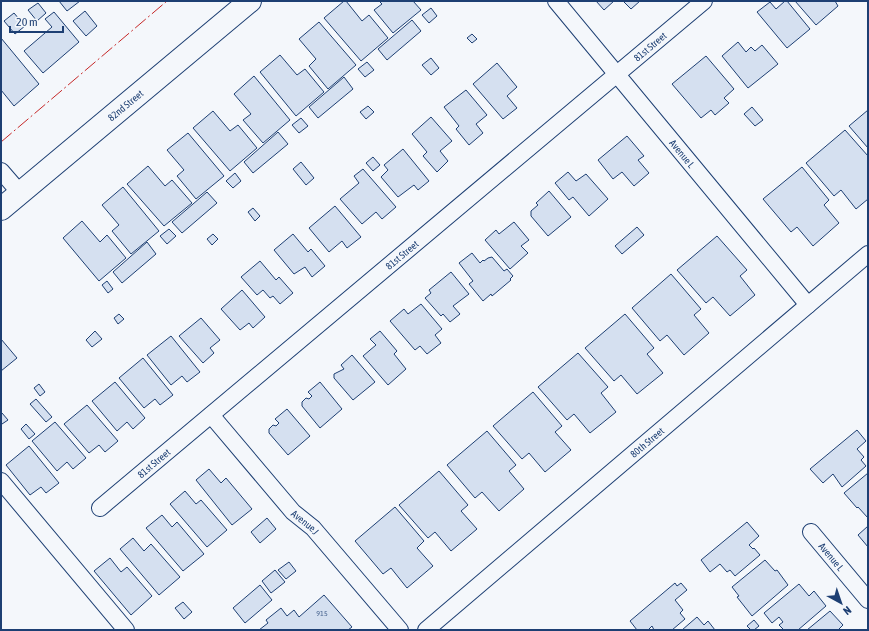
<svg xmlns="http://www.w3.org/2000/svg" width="869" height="631" font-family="'Asap Condensed',sans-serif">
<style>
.building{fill:#d5e0f0;stroke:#1d3f73}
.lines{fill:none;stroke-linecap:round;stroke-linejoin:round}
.minor-casing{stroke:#1d3f73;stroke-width:18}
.secondary-casing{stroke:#1d3f73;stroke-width:24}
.minor{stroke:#f4f7fb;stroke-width:16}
.secondary{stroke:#f4f7fb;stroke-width:22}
.power{stroke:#c62828;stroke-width:1;stroke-dasharray:14 3 2 3;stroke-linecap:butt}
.labels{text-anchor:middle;stroke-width:3;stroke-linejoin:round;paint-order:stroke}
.number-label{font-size:8px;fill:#4b6792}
.street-label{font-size:10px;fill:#1d3f73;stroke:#f4f7fb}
</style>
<rect width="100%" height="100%" fill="#f4f7fb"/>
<path class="building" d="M59,1H80L67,11Z
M344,1H346L362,21L369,15L388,38L361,61L324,18Z
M379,1H413L421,10L393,33L374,10L382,4Z
M596,1H614L604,10Z
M623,1H640L631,9Z
M785,1H787L810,29L787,48L757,12L770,2L776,9Z
M795,1H835L838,6L816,25Z
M38,3L46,13L37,21L28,10Z
M431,8L437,16L429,23L422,15Z
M85,11L97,26L86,36L73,21Z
M54,12L79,42L43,73L24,51L52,27L45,19Z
M14,13L25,26L15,34L4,21Z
M412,20L421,31L387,60L378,49Z
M319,22L356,65L328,89L309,66L316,59L299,39Z
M472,34L477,39L472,43L467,38Z
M1,38L39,84L14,106L1,90Z
M738,42L746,52L751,47L755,51L762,45L778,64L748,88L722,56Z
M280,55L297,75L305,69L324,92L296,116L260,72Z
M706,56L734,89L724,98L729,103L715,115L711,110L701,118L672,84Z
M431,58L439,68L431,75L422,65Z
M367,62L374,70L365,77L358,69Z
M497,63L517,87L507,96L517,108L503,119L473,84Z
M254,76L290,120L263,143L243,120L251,114L234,94Z
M344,77L353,89L318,118L309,107Z
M466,90L487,115L476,124L483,133L469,145L456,129L459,126L444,107Z
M368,106L374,112L366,119L360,112Z
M752,107L763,120L755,126L744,114Z
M868,110V148L849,126Z
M213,111L230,131L238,125L257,148L230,171L193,128Z
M431,117L452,141L440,151L448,161L437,172L423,156L427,152L412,134Z
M301,118L308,126L299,133L292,125Z
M845,130L868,156V168L867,169L868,170V199L856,209L841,190L834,196L806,163Z
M278,132L288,144L253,173L244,162Z
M188,133L224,176L196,199L177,176L184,170L167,150Z
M627,136L644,156L638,160L649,173L634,186L622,172L613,179L598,160Z
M403,149L429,181L418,190L414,185L398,197L381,177L388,170L384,165Z
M373,157L380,165L373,171L366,163Z
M301,162L314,178L306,185L293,169Z
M148,166L165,186L172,180L192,203L164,226L127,184Z
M802,167L829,200L824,205L839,223L813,246L797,227L791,232L763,199Z
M363,169L396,207L382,219L376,212L362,224L340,199L359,183L354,176Z
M568,172L576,181L586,174L608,199L589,216L573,197L569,200L555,183Z
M235,173L241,181L233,188L226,181Z
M123,187L159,231L131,254L112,231L119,225L102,205Z
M549,191L571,217L548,236L531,216V211L538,205L536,203Z
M207,192L217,203L182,233L172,222Z
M335,206L361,237L347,248L342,241L329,252L309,228Z
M253,208L260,216L255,221L248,212Z
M82,221L100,242L107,235L126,258L99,281L63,238Z
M514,222L529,240L521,246L528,253L510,269L485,240L496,230L499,234Z
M637,227L644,235L622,254L615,246Z
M169,229L176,236L167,244L160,236Z
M213,234L218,239L212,245L207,239Z
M293,234L308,252L311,249L325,266L312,277L305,267L294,274L274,250Z
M717,236L747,270L740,276L755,295L730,316L713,297L706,303L677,270Z
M147,242L156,254L122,283L113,272Z
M472,253L480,263L483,260L484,261L488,258L492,257L504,271L507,269L513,276L510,279L511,280L492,296L491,294L483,301L469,284L473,281L459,263Z
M260,261L276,280L279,277L293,293L280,304L273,296L270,298L263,290L257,295L241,277Z
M451,272L469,294L453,306L460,314L450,322L443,314L441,316L425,298L431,293L429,290Z
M671,274L701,309L694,315L709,333L684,355L667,335L660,341L632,308Z
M107,281L113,289L108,293L102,285Z
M242,290L265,317L253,328L249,323L240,330L221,309Z
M421,304L442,329L435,335L441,343L427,354L420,346L415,350L390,321L404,309L408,314Z
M119,314L124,319L118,324L114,318Z
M625,314L654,348L647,354L663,373L637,394L621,375L614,381L585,348Z
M201,318L220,340L210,348L214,353L203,363L179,336Z
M95,331L102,339L92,347L86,340Z
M380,331L397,351L394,354L406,369L388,385L363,356L376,345L370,339Z
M171,336L200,372L187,382L182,376L171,385L147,355Z
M1,339L17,358L1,371Z
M578,353L608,387L601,393L616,412L590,433L574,414L567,420L538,387Z
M352,355L375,382L353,400L334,378V374L344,369L341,365Z
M143,358L173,395L160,405L155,399L144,408L119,378Z
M115,382L145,418L133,429L127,422L117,431L92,401Z
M320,382L342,409L320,428L302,406V402L306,398L309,399L312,396L308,392Z
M39,384L45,392L40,396L34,388Z
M533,392L562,426L555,432L571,450L545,472L529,453L522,459L493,426Z
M36,399L52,417L46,422L30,404Z
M87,405L118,441L105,452L99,445L89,453L64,424Z
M287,409L310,436L288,455L269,433V429L273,425L276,426L279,423L275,419Z
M2,413L8,420L2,424L1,423V414Z
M55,422L86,458L73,469L67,462L57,471L32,441Z
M26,424L35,434L29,439L21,429Z
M857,430L866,441L857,449L864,457L861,460L866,466L842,487L833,474L823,483L810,469Z
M487,431L516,465L509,471L524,489L499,511L482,492L475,498L447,465Z
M29,446L59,483L46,493L41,487L30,495L6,465Z
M209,469L221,483L226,478L252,509L232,525L196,480Z
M439,471L468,505L461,511L477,529L451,551L435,532L428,538L399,505Z
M868,473V518L858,507L857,508L844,493Z
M185,491L196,504L201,500L227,530L207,547L170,504Z
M395,507L424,541L417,548L433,566L407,588L391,568L383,574L355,541Z
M162,515L172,527L177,522L204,554L183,571L146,528Z
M267,518L276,529L260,543L251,532Z
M747,522L759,536L749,545L753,549L754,548L760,555L735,576L730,570L727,572L720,564L710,572L701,560Z
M868,526V547L858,535Z
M133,538L144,551L151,544L180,577L159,595L120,549Z
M110,558L121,572L127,567L152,596L131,615L94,571Z
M765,560L775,571L777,570L788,585L752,616L737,597L739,596L732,587Z
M289,562L296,571L286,579L278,570Z
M275,570L285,582L271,593L262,581Z
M675,583L677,586L681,583L687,590L675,600L683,610L680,613L685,619L672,630H654L652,626L648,630H637L630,621Z
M799,584L809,596L814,591L826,606L798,630H784L779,625L783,622L779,617L772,623L764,613Z
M260,585L272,600L245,623L233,608Z
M324,595L352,627L348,630H259L268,623L266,620L281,608L287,616L294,610L299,617Z
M183,602L192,612L184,619L175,608Z
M830,611L843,625L838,630H807Z
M697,617L704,625L708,621L715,630H682Z
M754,620L759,626L754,630H751L747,626Z"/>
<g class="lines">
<defs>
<g id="minor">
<path id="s1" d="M556,1L808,305"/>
<path d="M1,171L20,193"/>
<path id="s2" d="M211,415L293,512L313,528L400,630"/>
<path d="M1,481L126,630"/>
<path id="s3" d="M100,508L704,1"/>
<path id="s4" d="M811,532L868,600"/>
<path id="s5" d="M426,630L868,254"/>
</g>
<g id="secondary">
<path id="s6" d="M1,209L250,1"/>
</g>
</defs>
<use href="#minor" class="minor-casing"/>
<use href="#secondary" class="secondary-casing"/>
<use href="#minor" class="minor"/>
<use href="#secondary" class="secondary"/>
<path class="power" d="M1,142L167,1"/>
</g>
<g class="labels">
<g class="number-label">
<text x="322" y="616">915</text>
</g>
<g class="street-label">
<text dy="4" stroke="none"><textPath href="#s3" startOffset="718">81st Street</textPath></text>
<text dy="4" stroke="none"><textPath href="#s6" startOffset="162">82nd Street</textPath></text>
<text dy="4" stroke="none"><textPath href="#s1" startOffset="198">Avenue L</textPath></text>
<text dy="4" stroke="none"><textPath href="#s3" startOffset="394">81st Street</textPath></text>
<text dy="4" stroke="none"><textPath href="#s5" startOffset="290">80th Street</textPath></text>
<text dy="4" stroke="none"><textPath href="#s3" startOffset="70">81st Street</textPath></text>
<text dy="4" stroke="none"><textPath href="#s2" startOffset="143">Avenue J</textPath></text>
<text dy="4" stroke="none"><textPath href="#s4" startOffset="32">Avenue L</textPath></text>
</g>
</g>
<rect width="869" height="631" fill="none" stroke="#1d3f73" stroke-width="4"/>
<g transform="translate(841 603) rotate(140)" stroke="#f4f7fb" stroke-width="3" paint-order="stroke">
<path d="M0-3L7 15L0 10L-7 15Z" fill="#1d3f73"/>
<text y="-6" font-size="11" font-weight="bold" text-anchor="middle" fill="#1d3f73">N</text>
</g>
<path d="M10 26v6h53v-6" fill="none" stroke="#1d3f73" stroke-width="2"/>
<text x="16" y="26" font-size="12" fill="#1d3f73" stroke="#f4f7fb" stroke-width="3" paint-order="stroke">20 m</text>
</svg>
